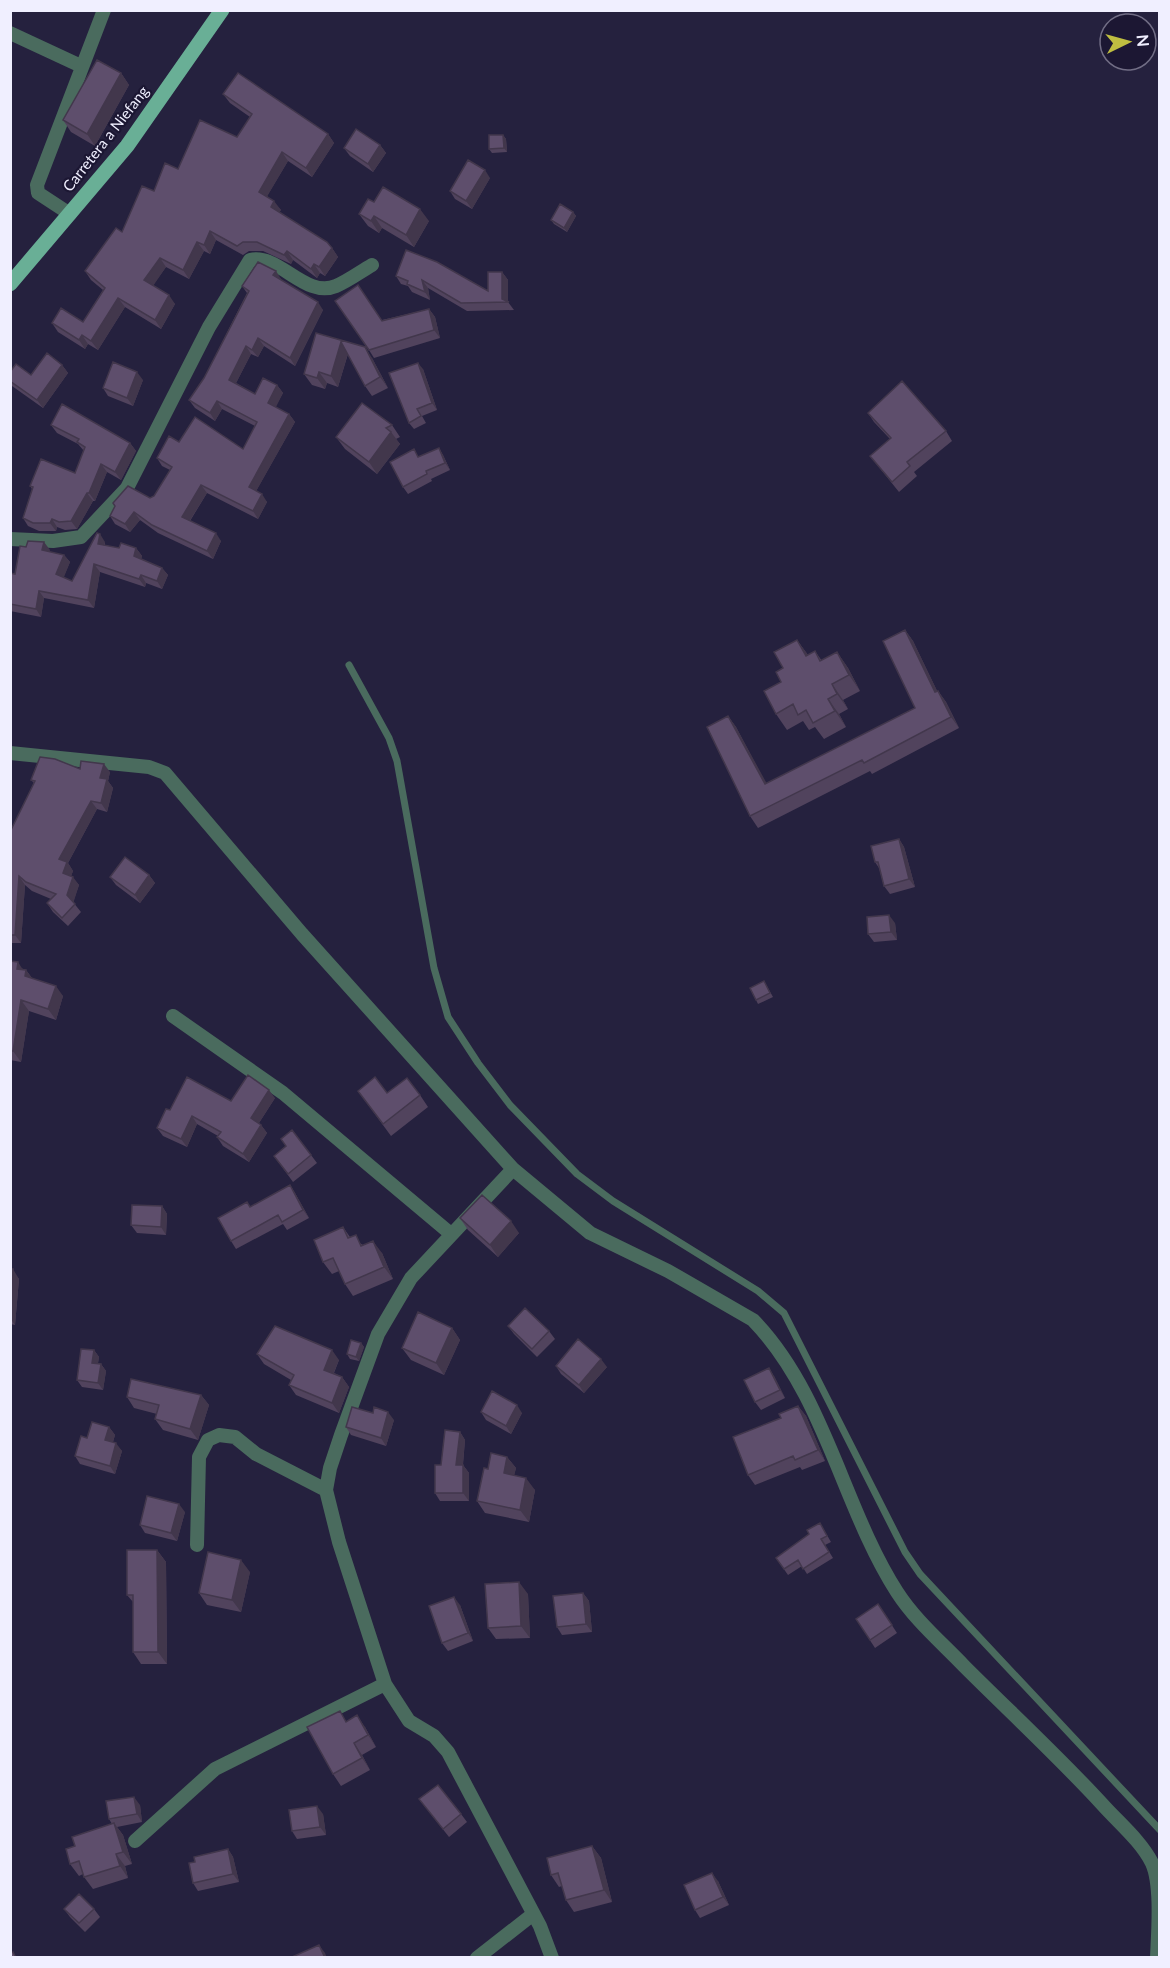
<svg xmlns="http://www.w3.org/2000/svg" width="1170" height="1968" font-family="Lato,sans-serif">
<style>
.lines{fill:none;stroke-linecap:round;stroke-linejoin:round}
.lane{stroke:#4a6b5e;stroke-width:7}
.street{stroke:#4a6b5e;stroke-width:14}
.primary{stroke:#69af96;stroke-width:15}
.wall{fill:#51435d}
.shaded-wall{fill:#42374c}
.building{fill:#5e4e6c;stroke:#42374c;stroke-width:1.5}
.labels{text-anchor:middle;stroke-width:4.5;stroke-linejoin:round;paint-order:stroke}
.street-label{font-size:15px;fill:#f0efff;stroke:#1c1733}
</style>
<rect width="100%" height="100%" fill="#25213e"/>
<g class="lines">
<path class="lane" d="M349,665L389,738L397,761L434,968L448,1017L478,1063L510,1105L577,1174L613,1201L758,1291L784,1313L905,1552L920,1574L1160,1830"/>
<path class="street" d="M10,33L81,66
M70,214L38,193L37,185L104,10
M10,539L53,541L81,537L127,488L209,327L250,260C279,253 305,299 336,286C348,281 360,272 372,265
M10,753L149,767L165,773L302,934L513,1169L590,1233L668,1271L753,1320C825,1394 843,1508 897,1592C915,1620 941,1642 964,1666C1010,1712 1058,1756 1102,1804C1118,1822 1141,1841 1152,1863C1162,1885 1158,1933 1157,1958
M173,1016L283,1093L451,1234
M513,1169L411,1278L378,1334L341,1435L330,1468L326,1490L339,1542L385,1684L409,1721L434,1736L448,1752L540,1926L552,1958
M197,1545L199,1457L208,1440L219,1435L235,1437L256,1454L326,1490
M135,1841L215,1769L385,1684
M477,1958L532,1915"/>
<path class="primary" d="M10,284L127,146L222,10"/>
</g>
<path class="wall" d="M121,73L129,85L95,146L71,132L63,120Z
M223,94L328,134L334,143L312,177L288,161L267,196L281,210L279,212L332,248L338,257L325,276L320,273L317,278L293,260L291,264L263,251H249L243,255L216,240L210,254L204,251L189,279L166,267L153,285L175,304L161,329L125,307L98,350L88,344L85,349L58,332L52,323L83,322L103,290L91,280L85,271L122,232L154,191L178,169L237,137L250,117L230,103Z
M503,135L506,139L507,152L492,153L489,149Z
M380,145L386,153L373,172L350,156L344,148Z
M490,178L472,209L455,199L450,191Z
M573,212L576,216L567,232L554,224L551,220Z
M359,214L429,221L414,247L382,228L379,233L368,226Z
M502,272L508,280V302L514,310L467,311L428,288L430,300L412,292L408,286L401,284L396,276L488,291Z
M281,279L280,280L323,310L295,366L264,346L258,357L251,354L236,383L255,394L277,385L283,393L275,407L289,414L295,422L256,491L267,502L258,519L207,493L190,521L221,541L213,559L158,533L140,520L130,532L115,524L110,516L115,506L113,503L150,498L154,496L170,470L162,466L157,458L179,442L243,449L255,426L222,409L215,421L195,408L189,400L204,378L247,293L242,286Z
M429,309L435,317L440,338L374,358L369,350L382,320Z
M316,333L372,358L388,388L372,396L365,386L348,354L338,387L327,383L325,389L312,385L304,374Z
M62,365L68,373L43,408L12,386L10,384V372L31,375Z
M423,369L437,410L422,416L426,423L414,429L409,423Z
M143,380L133,406L108,396L103,388Z
M868,413L946,431L952,441L914,472L917,476L899,492L870,456L890,439L874,422Z
M51,425L130,443L136,451L121,480L107,472L95,501H93L77,529L65,530L57,527L56,531H39L28,526L23,518L32,489L30,486L75,473L84,451L78,444L57,433Z
M392,425L400,437L396,439L400,444L377,474L345,449L336,437Z
M439,448L443,455L450,470L431,479L432,481L408,494L403,487L419,457Z
M105,542V545L119,548H136L142,556L141,559L162,568L168,575L162,589L146,583L145,587L100,572L94,608L44,598L41,617L10,611V573L15,574L50,550L49,552L64,555L70,562L63,578L72,581Z
M905,630L913,641L937,691H938L946,702L959,728L872,774L870,771L758,828L750,816L728,716L736,727L766,784L915,708Z
M797,640L808,655L815,651L822,661L837,652L848,668L860,691L843,700L848,709L839,714L846,727L824,739L815,727L809,730L803,721L787,730L776,714L783,668Z
M80,769L110,772L108,781L113,788L107,812L97,809L68,863L73,871L71,876L79,885L73,902L81,912L68,926L53,912L47,903L51,899L32,891L25,885L21,943H10V832L34,783L31,780Z
M899,839L904,847L915,887L890,894L884,886L879,868L875,862Z
M149,875L155,883L140,903L116,885L110,877Z
M895,923L897,940L874,942L868,934Z
M10,961L23,969L26,970L32,978L63,996L56,1020L29,1011L21,1062L10,1060Z
M764,981L773,997L758,1004L756,1000Z
M358,1091L420,1095L428,1107L391,1136Z
M275,1098L259,1123L261,1125L267,1133L249,1162L223,1146L217,1137L218,1136L197,1124L187,1147L163,1136L157,1128L170,1110L231,1101Z
M281,1139L311,1155L317,1163L293,1182L274,1156L286,1146Z
M290,1185L295,1193L309,1218L287,1230L283,1224L236,1249L231,1241L250,1207Z
M162,1206L167,1214L166,1235L137,1233L131,1225Z
M460,1218L519,1233L498,1257L468,1230Z
M343,1227L350,1237L363,1245L382,1253L393,1279L353,1296L345,1284L339,1271L332,1274L323,1262Z
M10,1269L19,1279L15,1325L10,1324Z
M508,1326L549,1331L555,1339L537,1357L514,1334Z
M452,1328L460,1340L444,1375L411,1360L402,1348Z
M361,1343L364,1347L359,1361L350,1359L347,1354Z
M94,1350L99,1357L98,1363L101,1364L106,1371L103,1390L82,1387L77,1380Z
M257,1354L339,1360L334,1373L342,1377L349,1387L339,1413L296,1395L289,1385L291,1380L264,1364Z
M556,1366L607,1367L584,1393L561,1374Z
M774,1376L785,1398L761,1410L755,1402Z
M201,1395L209,1405L198,1440L163,1430L155,1419L157,1414L134,1408L127,1397Z
M798,1406L806,1416L825,1461L802,1470L800,1467L755,1485L748,1475L781,1418Z
M481,1412L522,1413L511,1434L486,1420Z
M394,1420L386,1446L351,1435L346,1427Z
M109,1427L115,1435L113,1442L122,1451L115,1474L80,1464L75,1456L87,1438Z
M460,1432L465,1440L463,1465L469,1473V1501H440L435,1493L441,1465Z
M507,1457L516,1468L514,1475L535,1490L529,1522L485,1513L477,1501L488,1469Z
M185,1512L177,1541L145,1533L140,1525Z
M820,1523L831,1542L825,1545L833,1558L807,1574L802,1566L788,1575L776,1558L809,1534Z
M157,1550L166,1562L167,1664H141L133,1652V1602L127,1595Z
M250,1572L241,1612L207,1605L199,1593Z
M583,1593L589,1601L592,1632L562,1635L557,1627Z
M528,1594L530,1638L496,1639L488,1628Z
M878,1604L897,1633L875,1648L856,1619Z
M460,1605L473,1641L448,1651L442,1643Z
M347,1721L365,1727L376,1747L362,1755L370,1770L341,1786L333,1774Z
M419,1799L461,1814L467,1822L449,1837Z
M140,1805L142,1822L117,1827L123,1835L132,1864L125,1866L128,1878L93,1889L84,1877L83,1874L79,1876L70,1864L75,1846L112,1824L109,1819Z
M323,1814L326,1835L297,1839L292,1831Z
M592,1846L601,1858L612,1902L574,1912L566,1900L562,1886L559,1887L551,1875Z
M228,1849L233,1857L239,1882L198,1891L193,1883L195,1862Z
M718,1881L729,1905L700,1918L695,1910Z
M64,1909H94L100,1917L85,1932L70,1917Z"/>
<path class="shaded-wall" d="M121,73L129,85L95,146L87,134Z
M328,134L334,143L312,177L306,168Z
M503,135L506,139L507,152L504,148Z
M380,145L386,153L373,172L368,164Z
M282,152L288,161L265,200L259,192Z
M485,170L490,178L472,209L466,201Z
M274,201L281,210L277,216L271,207Z
M420,209L429,221L414,247L406,235Z
M573,212L576,216L567,232L564,228Z
M374,216L382,228L379,233L371,221Z
M210,231L216,240L210,254L204,245Z
M197,242L204,251L189,279L183,270Z
M332,248L338,257L325,276L319,267Z
M287,251L293,260L291,264L284,255Z
M160,258L166,267L151,289L144,280Z
M314,264L320,273L317,278L311,269Z
M276,271L281,279L278,283L273,275Z
M502,272L508,280V302L502,299Z
M422,280L428,288L430,300L425,292Z
M169,295L175,304L161,329L155,320Z
M118,298L125,307L98,350L91,341Z
M318,302L323,310L295,366L290,358Z
M429,309L435,317L440,338L434,330Z
M82,335L88,344L85,349L79,340Z
M258,338L264,346L258,357L252,350Z
M341,342L348,353L338,387L331,376Z
M246,346L251,354L234,387L229,380Z
M365,347L372,358L388,388L380,377Z
M418,363L423,369L437,410L432,403Z
M62,365L68,373L43,408L37,400Z
M137,372L143,380L133,406L127,398Z
M319,372L327,383L325,389L317,378Z
M277,385L283,393L274,411L268,403Z
M217,401L222,409L215,421L210,413Z
M289,414L295,422L254,495L249,487Z
M391,432L400,444L377,474L369,462Z
M130,443L136,451L121,480L115,472Z
M439,448L443,455L450,470L445,463Z
M101,464L107,472L95,501L89,493Z
M201,485L207,493L187,525L182,517Z
M87,493L93,501L77,529L71,521Z
M262,494L267,502L258,519L253,511Z
M134,512L140,520L130,532L125,524Z
M52,519L57,527L56,531L50,523Z
M216,533L221,541L213,559L207,551Z
M100,534L105,542L103,551L98,544Z
M44,542L50,550L47,558L42,550Z
M136,548L142,556L140,564L134,556Z
M64,555L70,562L62,582L56,574Z
M94,564L100,572L94,608L88,600Z
M162,568L168,575L162,589L157,581Z
M141,575L146,583L145,587L139,579Z
M39,591L44,598L41,617L36,609Z
M905,630L913,641L943,703L935,692Z
M797,640L808,655L806,656Z
M837,652L848,668L860,691L849,675Z
M832,684L843,700L848,709L837,694Z
M938,691L946,702L959,728L951,717Z
M828,699L839,714L846,727L835,711Z
M728,716L736,727L773,795L765,784Z
M104,764L110,772L108,781L113,788L107,812L101,803L100,778Z
M91,801L97,809L68,863L73,871L69,882L63,873L59,859Z
M899,839L904,847L915,887L909,879Z
M149,875L155,883L140,903L135,895Z
M19,876L25,885L21,943L15,935Z
M73,877L79,885L73,904L67,895Z
M889,915L895,923L897,940L891,932Z
M18,962L25,973L17,969Z
M26,970L34,981L25,976Z
M56,986L63,996L56,1020L48,1009Z
M21,1000L29,1011L21,1062L13,1051Z
M269,1090L275,1098L257,1126L251,1118Z
M192,1116L197,1124L187,1147L181,1139Z
M261,1125L267,1133L249,1162L243,1154Z
M290,1185L295,1193L309,1218L303,1210Z
M162,1206L167,1214L166,1235L161,1227Z
M511,1221L519,1233L498,1257L490,1245Z
M373,1241L382,1253L393,1279L384,1267Z
M13,1269L19,1279L15,1325L10,1318V1295Z
M452,1328L460,1340L444,1375L436,1363Z
M361,1343L364,1347L359,1361L356,1357Z
M94,1350L99,1357L97,1370L92,1363Z
M332,1350L339,1360L331,1379L324,1370Z
M601,1359L607,1367L584,1393L579,1385Z
M101,1364L106,1371L103,1390L98,1383Z
M769,1368L774,1376L785,1398L780,1390Z
M342,1377L349,1387L339,1413L332,1403Z
M201,1395L209,1405L198,1440L190,1429Z
M517,1405L522,1413L511,1434L506,1426Z
M798,1406L806,1416L825,1461L818,1450Z
M388,1412L394,1420L386,1446L381,1438Z
M109,1427L115,1435L111,1448L105,1440Z
M460,1432L465,1440L462,1473L456,1465Z
M116,1443L122,1451L115,1474L110,1466Z
M507,1457L516,1468L512,1485L504,1473Z
M463,1465L469,1473V1501L463,1493Z
M526,1478L535,1490L529,1522L520,1510Z
M179,1504L185,1512L177,1541L171,1533Z
M157,1550L166,1562L167,1664L158,1652Z
M241,1560L250,1572L241,1612L232,1600Z
M519,1582L528,1594L530,1638L521,1626Z
M583,1593L589,1601L592,1632L586,1624Z
M454,1597L460,1605L473,1641L468,1633Z
M357,1715L365,1727L376,1747L368,1735Z
M354,1743L362,1755L370,1770L362,1758Z
M134,1797L140,1805L142,1822L137,1814Z
M317,1806L323,1814L326,1835L320,1827Z
M114,1823L123,1835L132,1864L123,1852Z
M592,1846L601,1858L612,1902L604,1890Z
M228,1849L233,1857L239,1882L233,1874Z
M116,1854L125,1866L128,1878L120,1866Z
M712,1873L718,1881L729,1905L723,1897Z
M319,1945L325,1953L327,1958H325Z"/>
<path class="building" d="M97,60L121,73L87,134L63,120Z
M238,73L328,134L306,168L282,152L259,192L274,201L271,207L327,242L332,248L319,267L314,264L311,269L287,251L284,255L257,242H243L237,246L210,231L204,245L197,242L183,270L160,258L144,280L169,295L155,320L118,298L91,341L82,335L79,340L52,323L61,308L83,322L105,288L85,271L116,228L122,232L142,186L154,191L165,163L178,169L200,120L237,137L252,114L223,94Z
M356,129L380,145L368,164L344,148Z
M489,135H503L504,148L489,149Z
M468,160L485,170L466,201L450,191Z
M383,187L420,209L406,235L374,216L371,221L359,214L368,199L374,202Z
M560,204L573,212L564,228L551,220Z
M406,250L437,262L488,291V272H502V299L509,302L461,303L422,280L425,292L407,284L408,281L396,276Z
M258,262L276,271L273,275L318,302L290,358L258,338L252,350L246,346L229,380L255,394L263,378L277,385L268,403L289,414L249,487L262,494L253,511L201,485L182,517L216,533L207,551L152,525L134,512L125,524L110,516L115,506L113,503L128,486L150,498L154,496L172,467L157,458L169,436L179,442L195,417L243,449L257,422L217,401L210,413L189,400L204,378L249,291L242,286Z
M358,285L382,321L429,309L434,330L369,350L335,301Z
M316,333L365,347L380,377L365,386L341,342L331,376L319,372L317,378L304,374Z
M47,353L62,365L37,400L10,381V372L16,364L31,375Z
M113,362L137,372L127,398L103,388Z
M418,363L432,403L417,409L421,416L409,423L389,373Z
M902,381L946,431L907,462L910,466L892,482L870,456L891,438L868,413Z
M362,403L392,425L386,428L391,432L369,462L336,437Z
M62,404L130,443L115,472L101,464L89,493H87L71,521L59,522L52,519L50,523H33L23,518L33,487L30,486L41,459L75,473L85,447L77,442L79,439L51,425Z
M439,448L445,463L426,471L427,474L403,487L390,462L414,449L418,457Z
M97,533L100,534L98,544L119,548L121,543L136,548L134,556L162,568L157,581L141,575L139,579L94,564L88,600L39,591L36,609L10,604V573L15,574L20,546L26,547L28,541L44,542L42,550L64,555L56,574L72,581Z
M905,630L935,692L938,691L951,717L864,763L862,760L750,816L707,727L728,716L765,784L915,708L883,641Z
M797,640L806,656L815,651L820,661L837,652L849,675L832,684L837,694L828,699L835,711L813,723L806,710L798,715L793,704L776,714L764,691L781,682L776,672L783,668L774,652Z
M40,757L55,759L80,769L81,761L104,764L100,778L107,779L101,803L91,801L59,859L67,862L63,873L73,877L67,895L75,904L62,918L47,903L56,894L26,882L19,876L15,935H10V832L35,781L31,780Z
M899,839L909,879L884,886L878,862H875L871,846Z
M125,857L149,875L135,895L110,877Z
M889,915L891,932L868,934L867,917Z
M10,961L18,962L17,969L26,970L25,976L56,986L48,1009L21,1000L13,1051H10Z
M764,981L770,993L756,1000L750,988Z
M248,1075L269,1090L251,1118L261,1125L243,1154L217,1137L221,1132L192,1116L181,1139L157,1128L166,1109L170,1110L187,1077L231,1101Z
M375,1077L387,1093L407,1078L420,1095L383,1124L358,1091Z
M292,1130L311,1155L288,1174L274,1156L286,1146L281,1139Z
M290,1185L303,1210L282,1222L278,1215L231,1241L218,1218L247,1202L250,1207Z
M482,1195L511,1221L490,1245L460,1218Z
M132,1205L162,1206L161,1227L131,1225Z
M343,1227L348,1238L356,1235L361,1246L373,1241L384,1267L345,1284L333,1258L323,1262L314,1240Z
M10,1269H13L10,1295Z
M525,1308L549,1331L532,1349L508,1326Z
M418,1312L452,1328L436,1363L402,1348Z
M275,1326L332,1350L324,1370L342,1377L332,1403L289,1385L294,1375L257,1354Z
M578,1339L601,1359L579,1385L556,1366Z
M351,1340L361,1343L356,1357L347,1354Z
M81,1349L94,1350L92,1363L101,1364L98,1383L77,1380Z
M769,1368L780,1390L755,1402L744,1380Z
M131,1379L201,1395L190,1429L155,1419L159,1405L127,1397Z
M492,1391L517,1405L506,1426L481,1412Z
M798,1406L818,1450L795,1460L793,1456L748,1475L733,1437L781,1418L779,1414Z
M352,1407L373,1413L374,1407L388,1412L381,1438L346,1427Z
M92,1422L109,1427L105,1440L116,1443L110,1466L75,1456L81,1436L87,1438Z
M445,1430L460,1432L456,1465H463V1493H435V1465H441Z
M491,1453L507,1457L504,1473L526,1478L520,1510L477,1501L484,1468L488,1469Z
M147,1496L179,1504L171,1533L140,1525Z
M820,1523L827,1536L821,1539L829,1552L803,1569L798,1560L784,1569L776,1558L809,1534L807,1530Z
M127,1550H157L158,1652H133V1595H127Z
M208,1552L241,1560L232,1600L199,1593Z
M519,1582L521,1626L488,1628L485,1584Z
M583,1593L586,1624L557,1627L553,1596Z
M454,1597L468,1633L442,1643L429,1606Z
M878,1604L892,1625L870,1640L856,1619Z
M340,1711L346,1722L357,1715L368,1735L354,1743L362,1758L333,1774L307,1727Z
M438,1785L461,1814L443,1829L419,1799Z
M134,1797L137,1814L109,1819L106,1801Z
M317,1806L320,1827L292,1831L289,1810Z
M114,1823L123,1852L116,1854L120,1866L84,1877L79,1861L70,1864L66,1849L75,1846L72,1837Z
M592,1846L604,1890L566,1900L558,1873L551,1875L547,1858Z
M228,1849L233,1874L193,1883L189,1863L195,1862L194,1857Z
M712,1873L723,1897L695,1910L684,1885Z
M79,1894L94,1909L79,1923L64,1909Z
M319,1945L325,1958H293L292,1957Z
M13,1952L16,1958H10V1954Z"/>
<g class="labels">
<g class="street-label">
<text transform="translate(106 139) rotate(-52)" y="5">Carretera a Niefang</text>
</g>
</g>
<rect width="1170" height="1968" fill="none" stroke="#f0efff" stroke-width="24"/>
<g transform="translate(1128 42) rotate(85)"><circle r="28" fill="#1c1733" stroke="#716d85" stroke-width="1.5"/>
<path d="M0-4.5L10 22L0 15L-10 22Z" fill="#bfbe41"/>
<text y="-9" font-size="16" font-weight="bold" text-anchor="middle" fill="#f0efff">N</text>
</g>
</svg>
